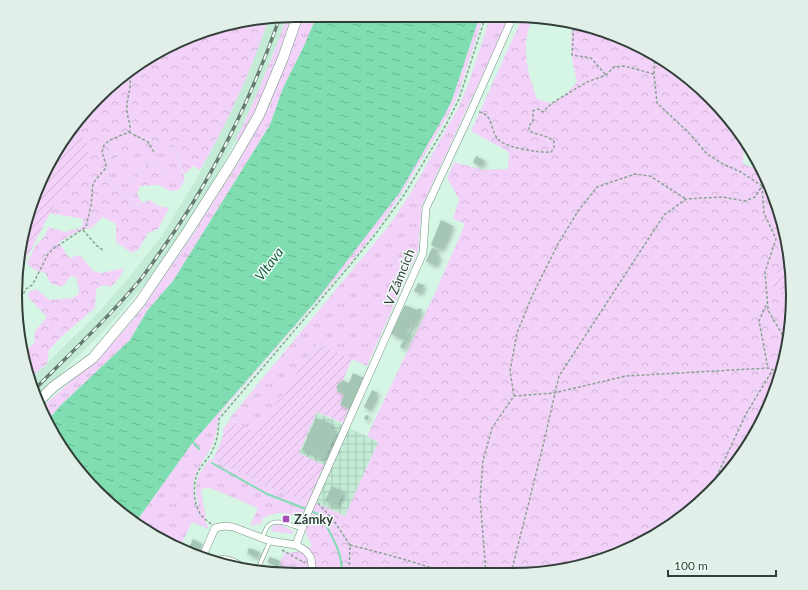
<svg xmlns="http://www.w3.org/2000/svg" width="808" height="590" font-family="Lato,sans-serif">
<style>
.built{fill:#c3ebd6}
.industrial{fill:url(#industrial-grid)}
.grass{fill:url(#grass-tufts)}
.forest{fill:url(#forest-crowns)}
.garden{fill:url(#garden-furrows)}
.water{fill:url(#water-ripples)}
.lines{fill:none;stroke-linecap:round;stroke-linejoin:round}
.stream{stroke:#7fddb1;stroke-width:2}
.building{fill:#a5c6b5;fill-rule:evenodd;filter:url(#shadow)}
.service-casing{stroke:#718f7f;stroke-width:4.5}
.minor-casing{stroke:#718f7f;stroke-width:8}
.secondary-casing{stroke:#718f7f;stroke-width:11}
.path{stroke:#8aa295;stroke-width:1.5;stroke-dasharray:3 2;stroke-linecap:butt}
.service{stroke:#fff;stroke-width:3.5}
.minor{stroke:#fff;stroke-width:7}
.secondary{stroke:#fff;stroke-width:10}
.rail-casing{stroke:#687b71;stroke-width:3.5}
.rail{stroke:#f1fef7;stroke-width:2;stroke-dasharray:6;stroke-linecap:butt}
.poi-dot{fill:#a94eb9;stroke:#f1fef7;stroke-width:1.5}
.labels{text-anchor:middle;stroke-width:3;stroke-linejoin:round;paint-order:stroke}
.street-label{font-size:13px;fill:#323f38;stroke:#f1fef7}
.poi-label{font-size:13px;font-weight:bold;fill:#323f38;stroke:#f1fef7;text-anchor:start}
.water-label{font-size:14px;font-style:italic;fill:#135d40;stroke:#f1fef7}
.rim{fill:none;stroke:#323f38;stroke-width:2}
</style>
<defs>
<pattern id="industrial-grid" width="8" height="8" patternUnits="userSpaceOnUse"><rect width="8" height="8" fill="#c3ebd6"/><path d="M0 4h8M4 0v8" fill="none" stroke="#a8cbb8"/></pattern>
<pattern id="grass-tufts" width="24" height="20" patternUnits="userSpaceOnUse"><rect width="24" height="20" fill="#f2d2f8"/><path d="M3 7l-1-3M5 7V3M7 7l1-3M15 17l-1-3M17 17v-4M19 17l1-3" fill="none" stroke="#d0b5d5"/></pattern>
<pattern id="forest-crowns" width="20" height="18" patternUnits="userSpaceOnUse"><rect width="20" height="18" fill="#f2d2f8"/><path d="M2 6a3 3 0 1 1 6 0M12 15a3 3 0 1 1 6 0" fill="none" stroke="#d0b5d5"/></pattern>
<pattern id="garden-furrows" width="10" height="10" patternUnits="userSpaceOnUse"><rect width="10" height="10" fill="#f2d2f8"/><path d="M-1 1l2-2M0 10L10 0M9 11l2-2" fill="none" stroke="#d0b5d5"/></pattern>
<pattern id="water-ripples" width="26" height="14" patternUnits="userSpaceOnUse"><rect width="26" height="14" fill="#7fddb1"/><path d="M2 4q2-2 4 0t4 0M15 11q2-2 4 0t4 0" fill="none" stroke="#69b591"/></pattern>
<filter id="shadow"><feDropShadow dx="2" dy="2" stdDeviation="2" flood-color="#0004"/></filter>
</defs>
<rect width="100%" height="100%" fill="#d5f6e4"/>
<path class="built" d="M287,16L276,47L259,89L236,140L208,191L176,242L145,284L112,322L36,399L30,380L100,311L132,274L163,234L194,183L221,132L244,82L269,18Z"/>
<path class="industrial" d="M317,412L378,442L345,516L309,499L324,465L299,454Z"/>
<path class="grass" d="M293,15L262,99L240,142L236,140C255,99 273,58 287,16Z
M301,15H317L305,44L283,88L270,125L173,281L147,311L130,340L61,405L47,421L40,409L107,349L127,327L145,305L193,234L238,163L269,107Z
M480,15H484L457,98L449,114L400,196L380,225L360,251L222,411C215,423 218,427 215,438C211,451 202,460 197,472C191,482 194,495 196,506L198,505C193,485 197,474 210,459L269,487L308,502L300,518C285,511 278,512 263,518L262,523L250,526L258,508L208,487L201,490L205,514H206L205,520L209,529L192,522L179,549L171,546L135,523L193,442L316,301L452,100Z
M491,15H508L506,24L422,206L418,251L367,366L316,343L257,434L229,419L391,223L413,189L459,106L469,82Z
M132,132L151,141L174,145L185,179L179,190L170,191L159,185L164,179H172L153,161C144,165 139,173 132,179L140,186L137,194L142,203V207L113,186L105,173L108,161L130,152L122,133Z
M20,256L27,258L24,266L21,293L19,296Z
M275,525H281L295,532L291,534L271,531V528Z
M285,556L303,564L298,574H290L292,570L280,565L282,557Z"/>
<path class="forest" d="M523,16L533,18C520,47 527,70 537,99L551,103L565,95L577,82C573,63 567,42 574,23L585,24L664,60V63L671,65L735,124L744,138L743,164L764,171L783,222L789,255L770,285L789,294L791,307V331L778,385L756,435L724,479L684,517L620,554L550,573L298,574L303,564L285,556L282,553L296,552L312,546L305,532L316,503L345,516L378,442L367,436L435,293L465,224L453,219L459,199L447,178L454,162L483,170L508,169L509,152L471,131Z
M269,18C251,71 228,122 200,170L194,166L184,174L174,145L151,141L132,132L122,133L130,143V152L108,161L105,173L113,186L141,207L142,203L150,200L158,206L169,208L158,229L148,233L138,250L132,253L116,242V224L103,217L91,228L78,231L59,242L69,258L80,255L93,271L102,273L124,268L120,277L111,287L104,285L96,289L95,308L62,336L49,350L47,364L30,378L23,352L34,344L35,331L47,317L27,296L30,291L36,289L50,300L72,298L79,294V290L76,277L71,276L62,287L50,283L46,273L35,270L27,264L35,246L45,236L48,227L65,232L81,228L84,219L49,213L78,120L85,110L140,62L222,25Z
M153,161L172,179H164L159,185L140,186L132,179C139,173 144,165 153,161Z"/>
<path class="garden" d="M84,111L78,126L89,148L84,172L64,186L28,256L20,253V241L44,171Z
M789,255L792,276V294H789L769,285Z
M316,343L352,359L343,381L342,380L341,383L339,382L337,391L344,395L340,405L349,409L343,423L317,412L299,453L324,465L308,502L269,487L213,460L223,436V429L230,420L257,433Z"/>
<path class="water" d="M317,15H480L452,100L444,116L400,192L316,301L193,442L135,523L124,517L73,466L47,421L61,405L130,340L147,311L173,281L270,125L283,88L305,44Z"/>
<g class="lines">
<path class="stream" d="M192,441L199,449
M212,463L267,494L306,509
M310,511L321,515C329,533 345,554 341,574"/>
</g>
<path class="building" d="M476,156L485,161L481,167L473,162Z
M441,220L453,226L448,236H449L448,239H447L442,250L431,245Z
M432,248L438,251L436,256L440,257L436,266L426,261Z
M418,283L424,285L421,294L414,291Z
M405,305L417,310L418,308L422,310L404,349L400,347L404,340L391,334ZM409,324L412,326L409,333L406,331Z
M353,373L364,378L356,400L354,399L350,409L340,405L344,395L337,391L338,389L336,388L339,382L341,383L342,380L349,383Z
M372,390L378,393L370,410L364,407Z
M366,415L369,416L368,420L364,419Z
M316,418L332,424L331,428L337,431L324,459L302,450Z
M332,486L344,492L337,506L325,501Z
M193,539L202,544L197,556L187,552Z
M249,548L260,552L257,558L247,553Z
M270,557L280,561L278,565L291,571L289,574H273L275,571L272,570L274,565L267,562Z"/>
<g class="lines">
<defs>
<path id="service" d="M262,538C264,535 265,529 268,526C276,517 292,526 302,529
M212,561C226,552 240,564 254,571
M257,571L270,541"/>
<path id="minor" d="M296,545L308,512L423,253L426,208L468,118L510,23L512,15
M202,558L215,528L224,526L233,527L270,541L296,545L306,551L311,558L313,574"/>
<path id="secondary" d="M37,403L53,387L93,358L140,302L188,231L233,160L259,115L283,58L298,15"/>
</defs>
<use href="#service" class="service-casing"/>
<use href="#minor" class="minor-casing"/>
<use href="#secondary" class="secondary-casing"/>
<path class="path" d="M574,23L572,55L591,58L606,75
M655,56L654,74L657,103L690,134L707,154L723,164L741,172L762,186H770
M479,112C494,114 490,134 500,141C509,148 539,153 551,152L554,148V141C546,135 538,135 529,131V126L533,121V111L538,109L543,112L552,103L587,82L606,75L614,67L624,66L654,74
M129,132L148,142L155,154
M83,230L96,245L104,251
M18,302L20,300L26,289L32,285L35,280L48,254L53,249L86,227L91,206L93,183L105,169L106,165L102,152L104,145L110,140L129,132C132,126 127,117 127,110C126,97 134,85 128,73
M766,305L759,321L768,368
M514,396L510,371L517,333L532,296L558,244L578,211L597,187L635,174L650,176L686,199
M708,495L746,414L772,371
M318,503L334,521L350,545L349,574
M211,524C208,521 204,519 201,515C193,504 192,482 199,470C203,463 210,457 213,449C218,440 218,429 219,419L351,264L377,232L404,195L446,125L459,99L486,15
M350,545C372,551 394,556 416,563C430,567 442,572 456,573
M282,550L305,563
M605,558L608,555L638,544
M486,573L480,498L483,461L492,428L514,396L554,393L626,376L768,368L773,370L782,367
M511,573L542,450L559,376L664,215L686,199L722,197L745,201L755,197L762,186L764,213L776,239L765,272L768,310L786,341V349"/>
<use href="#service" class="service"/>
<use href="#minor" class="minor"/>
<use href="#secondary" class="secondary"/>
<defs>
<path id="rail" d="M33,391C69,354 107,320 140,280C148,270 155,259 163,248C214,177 251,99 280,17"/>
</defs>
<use href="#rail" class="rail-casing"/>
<use href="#rail" class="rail"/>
</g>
<rect class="poi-dot" x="282" y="515" width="8" height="8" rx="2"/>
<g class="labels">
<g class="street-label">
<text transform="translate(399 277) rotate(-68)" y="5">V Zámcích</text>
</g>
<g class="poi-label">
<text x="294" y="524">Zámky</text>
</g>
<g class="water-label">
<text transform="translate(269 264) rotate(-53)" y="5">Vltava</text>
</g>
</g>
<path d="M0 0H808V590H0ZM295 22H513A273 273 0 0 1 786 295V295A273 273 0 0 1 513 568H295A273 273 0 0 1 22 295V295A273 273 0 0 1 295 22Z" fill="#e2efe8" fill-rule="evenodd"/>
<path class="rim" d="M295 22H513A273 273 0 0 1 786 295V295A273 273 0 0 1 513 568H295A273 273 0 0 1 22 295V295A273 273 0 0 1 295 22Z"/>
<path d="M668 570v6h108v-6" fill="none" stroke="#323f38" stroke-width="2"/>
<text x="674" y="570" font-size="12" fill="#323f38" stroke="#f1fef7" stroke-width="3" paint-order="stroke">100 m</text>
</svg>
